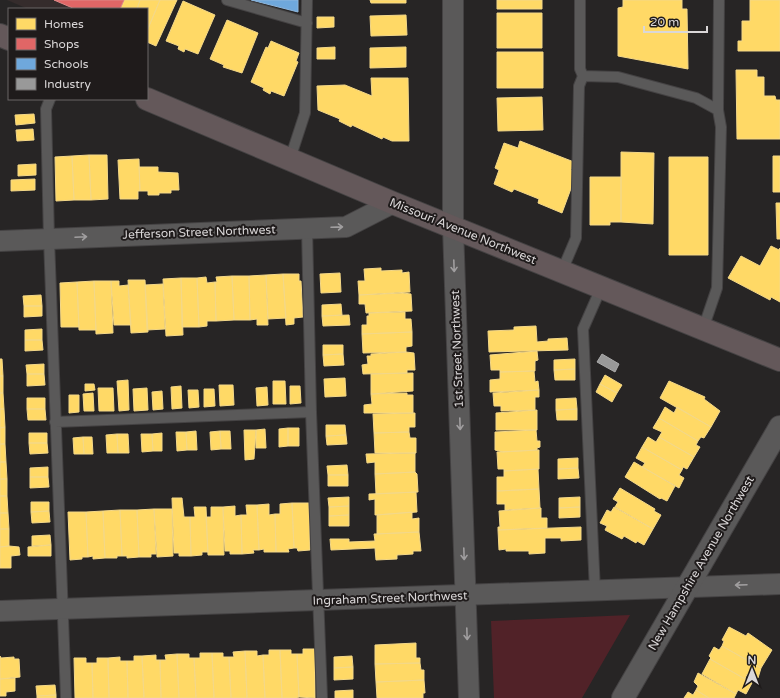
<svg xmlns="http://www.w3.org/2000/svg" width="780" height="698" font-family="'Varela Round',sans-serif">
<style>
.built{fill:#352c2c}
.green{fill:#512228}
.homes{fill:#ffd966;stroke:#f4d888}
.shops{fill:#e06666;stroke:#de8888}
.schools{fill:#6fa8dc;stroke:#8fb6db}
.industry{fill:#999;stroke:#acacac}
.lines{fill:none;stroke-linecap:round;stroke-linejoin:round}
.service-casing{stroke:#444243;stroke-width:12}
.minor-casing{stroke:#444243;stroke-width:22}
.secondary-casing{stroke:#444243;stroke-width:24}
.primary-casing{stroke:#444243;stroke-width:24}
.service{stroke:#5a5959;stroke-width:10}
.minor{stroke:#5a5959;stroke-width:20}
.secondary{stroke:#5a5959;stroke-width:22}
.primary{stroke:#64585a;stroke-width:22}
.oneway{stroke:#a09e9f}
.labels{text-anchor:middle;stroke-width:4;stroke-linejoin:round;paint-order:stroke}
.street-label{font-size:12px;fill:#dad7d8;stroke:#1f1b1b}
</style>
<rect width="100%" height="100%" fill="#272525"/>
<path class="built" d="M7,0H127L123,9H28Z"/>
<path class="green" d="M630,615L582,698H494L491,621Z"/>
<path class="homes" d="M124,0H140L137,9H120Z
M140,0H160L147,31V9H137Z
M160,0H177L156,46L147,42V31Z
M370,0H406V3H371Z
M497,0H542V9H497Z
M623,0H682V9H687L688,69L618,56V8L623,7Z
M750,0H780V51H738V41H742V21H750Z
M183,1L215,15L198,54L185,49L184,52L178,49L179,46L166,41Z
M497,13H542V48H497Z
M406,15L407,35L371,36L370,16Z
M317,17H334V27L317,28Z
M227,20L258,33L242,73L223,67L224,65L210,59Z
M271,41L299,53L296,61L298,62L284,96L271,91L270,94L263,90L264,88L251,82L266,47L268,48Z
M335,47V59H317V48Z
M406,47V67L370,68V48Z
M497,52H543V88H497Z
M736,70H757V77H764V96H775L776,100H780V139H737Z
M371,78H408L409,141H392L383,137L382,139L352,125L351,127L339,121L340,119L318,110L317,86L345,85L372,96Z
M542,97L543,130L498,131L497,98Z
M34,114L35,123L16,125L15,115Z
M33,129L34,140L17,141L16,130Z
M520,141L574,162L571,170L576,175L562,213L538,203L539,199L514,189L512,192L494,184L499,170L495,168L504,143L518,148Z
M621,152L654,153L653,224L621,222Z
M89,155H107L108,199L91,200Z
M89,155L91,200H74L72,156Z
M72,156L74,200L56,201L55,157Z
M773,156H780V192H773Z
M669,157H708V255H669Z
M139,159L140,191H138V199H120L118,160Z
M36,164V175L18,176V165Z
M139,167H158V172L178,173L179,190H171V193H159V195H148V191H140Z
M590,177H621V222H610V225H590Z
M35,179V190L11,191V180Z
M776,203H780V239H777Z
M771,246L779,250L780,248V302L771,297L770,300L728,278L741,256L760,266Z
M381,268V271L402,270V273L409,272L410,292L359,295L358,281H365L364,269Z
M340,273L341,292L321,293L320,274Z
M283,274H299V281H301L303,317L294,318V324L286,325Z
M283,274L286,318L268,319L266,275Z
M266,275L268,325H257V319L250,320L249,276Z
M232,276H249L250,320H234Z
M232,276L234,320L216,321L215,282H217L216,277Z
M206,277L207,283L215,282L216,321H207V326L199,327L197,278Z
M181,278H197L199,327H182Z
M181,278L183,335L166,336L163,279Z
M128,280H145L148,332L131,333Z
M94,281H111L113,333L96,334Z
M94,281L96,330H79L77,282Z
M111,281H119V286L128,285L131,325H114Z
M77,282L79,327H61L60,283Z
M163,284L165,329L147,330L145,285Z
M403,293L411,294L412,311L366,313L365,304H359V295Z
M41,295L42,306H24L23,296Z
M341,304L342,315L322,316V305Z
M24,306H42V316L24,317Z
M405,312V319H411L412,332L362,334V325H367V316H369V313Z
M349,315L350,325L323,326L322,316Z
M536,326L537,342L548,341V339L567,338L568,350L489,352L488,331L514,330V327Z
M42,329V340H25V330Z
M412,332V346L406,347V352L363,353L362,334Z
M25,340H42L43,350L25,351Z
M323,345H343V354L323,355Z
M537,351L538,360L535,361V371L500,372V370H491L490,355Z
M406,352L414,353L415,370H407V373L363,374L362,365L368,364L367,356H371V354Z
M343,354L344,365L324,366L323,355Z
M0,359H2L3,376H0Z
M575,359V369L554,370V360Z
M44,364V374H27L26,365Z
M575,369V380H555L554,370Z
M534,371L535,382L538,381L539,390L490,392V380L500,379V372Z
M413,373V391L371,394V374Z
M27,374H44L45,385L27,386Z
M605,375L622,385L617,393L600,384Z
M0,376H3V393H0Z
M345,378L346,396L325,397L324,379Z
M128,380L129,410L119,411L117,381Z
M273,381H285L286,404H273Z
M669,381L705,397L704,399L720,411L711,427L660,398Z
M85,384H94L95,390L85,391Z
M600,384L617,393L612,402L596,392Z
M219,385H233L234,405L220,406Z
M181,386L182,408L172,409L171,387Z
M290,386H300L301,403L290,404Z
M267,387L268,405L257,406L256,388Z
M98,388H113L114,411H99Z
M147,388L148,410L134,411L133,389Z
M204,389H214L215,406L204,407Z
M188,390H198L199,407L189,408Z
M539,390V397H535V410L501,411V406H494L493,393Z
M162,391L163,409L153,410L152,392Z
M0,393H3L4,409H0Z
M93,393L94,411H84L83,394Z
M407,393V395H413V413H364V405L372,404L371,394Z
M69,395H79V412L69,413Z
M27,398H45V409H27Z
M576,398L577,409L556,410V399Z
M665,407L674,413L677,407L711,427L704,438L701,437L698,441L659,418Z
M0,409H4L5,427L0,428Z
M27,409H45L46,420H28Z
M577,409V420H557L556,410Z
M537,410V430H496V413Z
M415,413V427H409V432L374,433L373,414Z
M659,418L698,441L696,445L700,447L694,457L659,437L662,432L653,428Z
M326,425H345L346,435L326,436Z
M5,427V444H0V428Z
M288,428H299V446H288Z
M288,428V446L279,447V429Z
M265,429L266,448H256V430Z
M244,430H256L254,459L245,460Z
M536,430L537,441H540V447L537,448V450L503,452L495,450V432Z
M196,431L197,450H187L186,432Z
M220,431H230L231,449H221Z
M220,431L221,449L211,450L210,432Z
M176,432H186L187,450L177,451Z
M409,432L410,438H416V453H375L374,433Z
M29,433H47V443H29Z
M162,433V451H153L152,434Z
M117,434L118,453H107L106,435Z
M117,434H128L129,453H118Z
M141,434H152L153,451L142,452Z
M346,435L347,444L327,445L326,436Z
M83,437H92L93,454H84Z
M83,437L84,454H74L73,438Z
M648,437L656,442L659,437L694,457L687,469L683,467L682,470L642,447Z
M29,443H47L48,453L30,454Z
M0,444H5L6,462H0Z
M642,447L682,470L679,475L684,478L679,488L642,467L645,463L636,458Z
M539,450V469L504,471V469H498L497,452Z
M415,453V472L375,474V462L367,463L366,454Z
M578,458V468L558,469V459Z
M0,462H6L7,479H0Z
M634,462L675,486L667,501L661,498L660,499L625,477Z
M347,465L348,475H328L327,466Z
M48,467V477H30V468Z
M578,468L579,478L558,479V469Z
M538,469L539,489L497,491V477H504V471Z
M415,472L417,474L418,492L376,494L375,474Z
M328,475H348V486H328Z
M30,477H48L49,487L30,488Z
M0,479H7V496H0Z
M620,488L655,509L654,511L661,515L653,529L615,507L618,502L613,499Z
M539,489L540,508L505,510V504H497V491Z
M416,492L417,512L375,515V499L369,500V494Z
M0,496H7L8,513H0Z
M349,497V506L329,507L328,498Z
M580,497V507L559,508V498Z
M172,498H182L184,517H190L191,556H179V553H174Z
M31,502H49V511L31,512Z
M292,503H309L310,550L298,551L297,548H294Z
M292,503L294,548L288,549L289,552H276L275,514H280V504Z
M269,504V515L275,514L276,552H264V549L259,550L257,505Z
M246,505H257L259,550H253L254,553L242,554L241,515H247Z
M235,506V516L241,515L242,554H230V551H225L223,507Z
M349,506V515L329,516V507Z
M194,507H206L208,552H202V555L191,556L190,517H195Z
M211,507H223L224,555H208L206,517H211Z
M580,507V517L559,518V508Z
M614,507L653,529L644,545L637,541L636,543L624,536L622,539L605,530L607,526L600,523L607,510L611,512Z
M541,508V518H547V528L498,530V527H500L499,511Z
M154,509H172L173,556L157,557Z
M154,509L156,554H151V557H139L137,510Z
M120,510H137L139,557L127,558V556H122Z
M120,510L122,556H117V558H105L103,511Z
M49,511L50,522L32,523L31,512Z
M103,511L105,558L93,559V556L88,557L86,512Z
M68,512H86L88,557H82V559L70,560Z
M412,512V519L419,518V532L377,534V515Z
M0,513H8L9,529H0Z
M349,515V526H329V516Z
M581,527V540L561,541V538H545V553L529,554V551H506V549L499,550L498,530Z
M0,529H9V546L0,547Z
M419,532L421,551H413V554L397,555V559L376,560L375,548L331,550L330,539H349V542L375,541L374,534Z
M50,535L51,545L32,546V536Z
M51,545V556H28V547Z
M9,546L19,547L20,555L11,556V568H0V547Z
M729,627L746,636L748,633L772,650L761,668L722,646L724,641L722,640Z
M416,643V658H420V663L375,664V645Z
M722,646L761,668L758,678L757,677L755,679L747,674L745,679L710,659L711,658L709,656L714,647L719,650Z
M303,649H315V698L299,697L297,654H303Z
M269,650H280L282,698H265L263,655H269Z
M280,650H291V654H297L299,697L297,698H282Z
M245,651H257V656L263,655L265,698H247Z
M245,651L247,698H231L229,657H234L233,652Z
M200,653H212L214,698H196L194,658H200Z
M212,653H223V657H229L231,698H214Z
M177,654H189V658H194L196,698H179Z
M177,654L179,698H161L160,660H166L165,655Z
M156,655V660H160L161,698H144L142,656Z
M0,656L1,658L14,657V659H19L20,677L0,679Z
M134,656H142L144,698H128L127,661H134Z
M352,656L353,667L334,668V657Z
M120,657V661H127L128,698H109L108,658Z
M74,658H86V663H92L93,698H75Z
M97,658H108L109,698H93L92,663H97Z
M710,659L752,683L746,694L738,690L736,694L702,674Z
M420,663L421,670H424V680L376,682L375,664Z
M353,667V679L334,680V668Z
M698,673L736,694L734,698H709L696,690L698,686L694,682Z
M15,678V691L6,692V696H0V679Z
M424,680L425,693H423V698H377L376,682Z
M55,685L56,695L37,696L36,686Z
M353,690V698H335V691Z
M696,690L709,698H684L688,692L693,695Z
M56,695V698H37V696Z"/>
<path class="shops" d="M54,0H124L120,9H75Z"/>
<path class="schools" d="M251,0H298V12Z"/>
<path class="industry" d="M602,354L619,364L615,372L597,362Z"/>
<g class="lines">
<defs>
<path id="service" d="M227,0L307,23
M580,0V69L583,76
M50,99L46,109L49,239L66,698
M718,110L719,0
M290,159L305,113L307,0
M307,228L311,412L322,698
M562,271L576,238L579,86L583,76L618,77L696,98L718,110L721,127L717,288L703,329
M55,422L311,412
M595,591L583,329L601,288"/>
<path id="minor" d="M453,0V227L469,698
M0,241L346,227L393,203
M0,611L780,584"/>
<path id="secondary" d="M623,698L780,427"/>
<path id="primary" d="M0,35L9,39
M147,99L393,203L780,360"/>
</defs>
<use href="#service" class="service-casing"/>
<use href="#minor" class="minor-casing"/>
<use href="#secondary" class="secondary-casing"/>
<use href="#primary" class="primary-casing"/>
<use href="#service" class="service"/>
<use href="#minor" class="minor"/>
<use href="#secondary" class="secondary"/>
<use href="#primary" class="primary"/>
</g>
<defs><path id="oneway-shaft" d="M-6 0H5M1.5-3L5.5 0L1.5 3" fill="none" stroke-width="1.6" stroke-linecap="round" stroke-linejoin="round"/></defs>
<g class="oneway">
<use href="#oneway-shaft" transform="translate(337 227) rotate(-2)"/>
<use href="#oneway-shaft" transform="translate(81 237) rotate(-3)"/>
<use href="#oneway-shaft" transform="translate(454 266) rotate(88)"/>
<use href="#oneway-shaft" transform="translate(460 424) rotate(88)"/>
<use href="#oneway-shaft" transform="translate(464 554) rotate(88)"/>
<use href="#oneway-shaft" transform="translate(741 585) rotate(178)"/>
<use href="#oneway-shaft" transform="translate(467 634) rotate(88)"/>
</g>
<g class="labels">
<g class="street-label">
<text transform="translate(463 231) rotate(22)" y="4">Missouri Avenue Northwest</text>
<text transform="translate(199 232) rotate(-2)" y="4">Jefferson Street Northwest</text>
<text transform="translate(457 349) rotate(-92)" y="4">1st Street Northwest</text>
<text transform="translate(701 563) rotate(-60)" y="4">New Hampshire Avenue Northwest</text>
<text transform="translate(390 598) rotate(-2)" y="4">Ingraham Street Northwest</text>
</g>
</g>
<rect x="8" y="8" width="140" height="92" fill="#1f1b1b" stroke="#6a6667"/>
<rect x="16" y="18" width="20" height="12" fill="#ffd966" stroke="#6a6667"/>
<text x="44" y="28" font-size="12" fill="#dad7d8">Homes</text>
<rect x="16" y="38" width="20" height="12" fill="#e06666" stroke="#6a6667"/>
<text x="44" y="48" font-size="12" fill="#dad7d8">Shops</text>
<rect x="16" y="58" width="20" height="12" fill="#6fa8dc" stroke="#6a6667"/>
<text x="44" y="68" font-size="12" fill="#dad7d8">Schools</text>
<rect x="16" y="78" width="20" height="12" fill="#999999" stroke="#6a6667"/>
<text x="44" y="88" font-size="12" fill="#dad7d8">Industry</text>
<g transform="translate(752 670)" stroke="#1f1b1b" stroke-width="3" paint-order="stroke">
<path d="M0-3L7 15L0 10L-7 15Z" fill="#dad7d8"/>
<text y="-6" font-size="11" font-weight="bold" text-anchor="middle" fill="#dad7d8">N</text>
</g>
<path d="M644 26v6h63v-6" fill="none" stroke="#dad7d8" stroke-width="2"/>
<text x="650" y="26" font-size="12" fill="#dad7d8" stroke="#1f1b1b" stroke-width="3" paint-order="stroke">20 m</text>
</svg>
